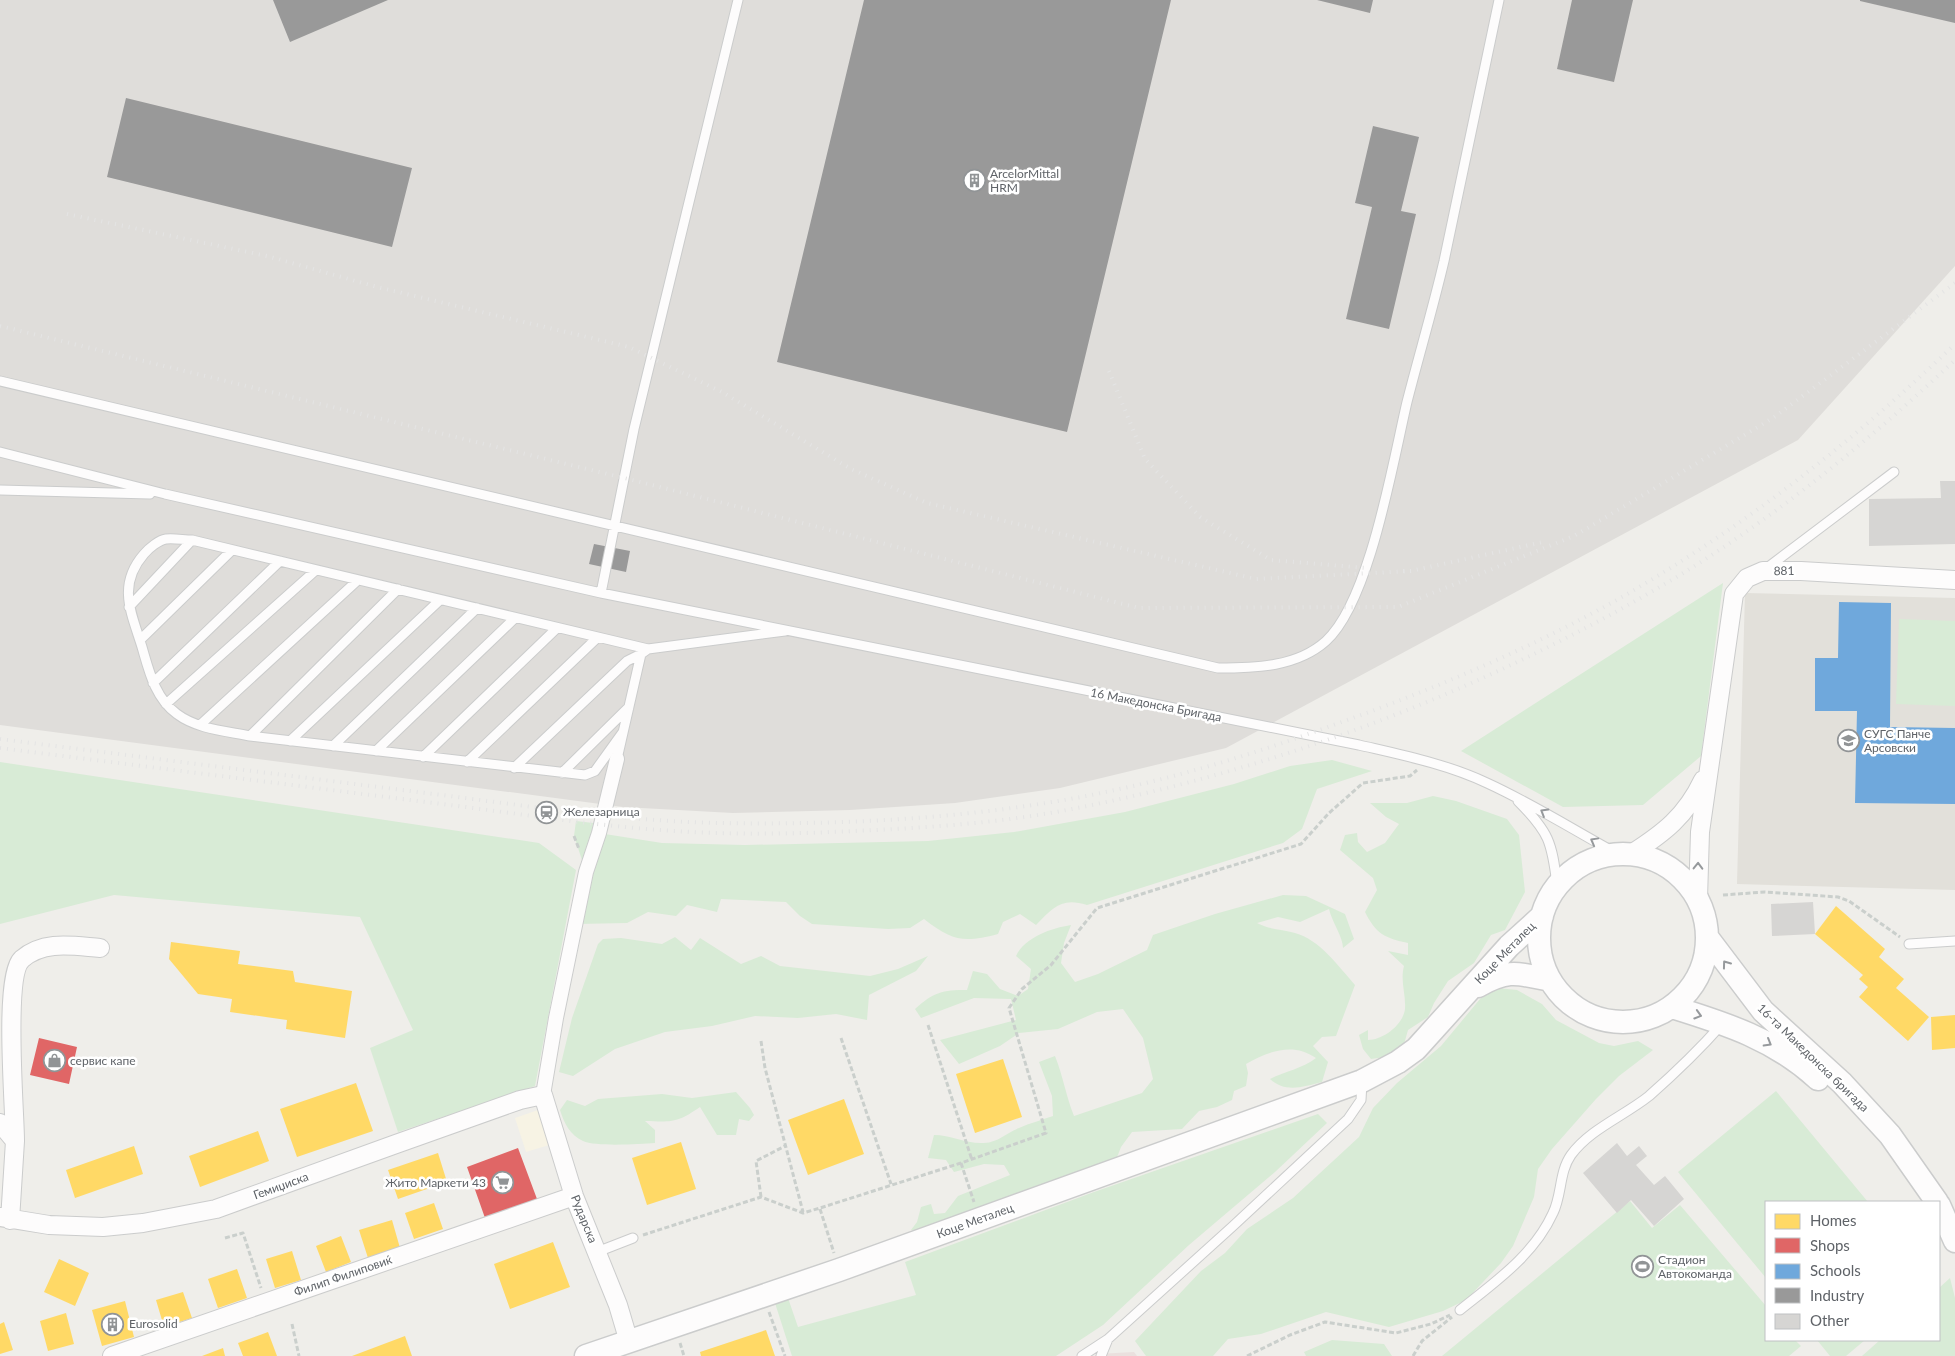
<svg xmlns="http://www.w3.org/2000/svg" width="1955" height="1356" font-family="Lato,sans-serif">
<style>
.commercial{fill:#f7f3e4}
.industrial{fill:#dfddda}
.education{fill:#e2e0da}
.medical{fill:#eae0de}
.green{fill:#d8ebd6}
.homes{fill:#ffd966}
.shops{fill:#e06666}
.schools{fill:#6fa8dc}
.industry{fill:#999}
.building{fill:#d6d5d3}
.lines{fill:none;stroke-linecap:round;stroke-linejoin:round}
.service-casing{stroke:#cbcccc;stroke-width:11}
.pedestrian-casing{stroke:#cbcccc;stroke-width:16}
.minor-casing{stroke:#cbcccc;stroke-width:20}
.tertiary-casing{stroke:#cbcccc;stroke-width:25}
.path{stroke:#cacfcc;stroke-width:3;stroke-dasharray:5 2.5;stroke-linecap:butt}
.service{stroke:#fdfcfc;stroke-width:9}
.pedestrian{stroke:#fdfcfc;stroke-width:14}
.minor{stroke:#fdfcfc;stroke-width:18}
.tertiary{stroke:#fdfcfc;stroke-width:22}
.rail{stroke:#e4e4e4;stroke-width:4;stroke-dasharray:1 6;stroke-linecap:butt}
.oneway{stroke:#96999c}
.labels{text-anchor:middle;stroke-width:5;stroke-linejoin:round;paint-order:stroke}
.poi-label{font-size:12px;fill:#5f6368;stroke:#fff;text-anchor:start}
.street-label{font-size:12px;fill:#5f6368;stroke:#fff}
</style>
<rect width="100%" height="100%" fill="#efeeea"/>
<path class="commercial" d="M538,1110L549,1145L526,1152L515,1118Z"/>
<path class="industrial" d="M0,0H1955V266L1798,440L1226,748L1060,788L955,803L850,810L733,813L623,807L0,725Z"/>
<path class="education" d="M1745,593L1955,598V890L1737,884Z"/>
<path class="medical" d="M1134,1352L1137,1356H1095L1097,1354Z"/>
<path class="green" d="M1723,583L1701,756L1643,805L1563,807L1461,751Z
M1899,619L1955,621V706L1896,704Z
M1332,760L1372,771L1317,789L1302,829L1283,843L1087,905C1061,897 1053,908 1036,925L1020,914L1003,922L998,934C964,943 952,941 924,919L910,928L888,929L812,924L800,916L786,902L721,899L717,912L687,905L676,916L648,912L627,923L577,924L586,872L574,836L576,821L593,823L592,832L662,843L745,845L928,841L1014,832L1125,812L1234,784L1290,766Z
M0,762L539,843L576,870L535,1086L398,1132L370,1048L413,1030L360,917L114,895L0,924Z
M1433,796L1456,801L1507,819L1519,835L1525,892L1505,930L1491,935L1474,963L1448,981L1434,1003L1428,1017L1408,1030L1403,1048L1385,1057L1371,1059L1363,1049L1359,1035L1368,1030V1040C1383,1040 1403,1025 1405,1009C1406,994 1400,981 1404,966L1388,951L1408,955V943C1385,938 1376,934 1365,912L1377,890L1373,878L1340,850L1345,835L1357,833L1358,842L1367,852L1385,843L1399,824L1386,817L1370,803H1407Z
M1283,895L1306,896L1345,914L1354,939L1343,948C1343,937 1332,922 1329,909L1300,922L1278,917L1257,923C1270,930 1282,929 1295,933C1319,939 1339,967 1355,985L1336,1036L1322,1037L1313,1046L1328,1062L1322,1082C1303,1087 1285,1093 1270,1079C1285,1071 1302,1069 1316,1058C1293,1042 1269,1051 1246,1064L1248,1073L1246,1086L1234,1091L1232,1100L1217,1107L1199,1111L1182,1129L1132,1132L1121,1147L1116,1160L926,1232L911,1230L917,1222L921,1207L931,1204L934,1214L945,1213L958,1196L1010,1175L1004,1165L984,1164L954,1172L946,1160L928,1158L934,1135C951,1135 966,1144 984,1143C999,1142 1006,1133 1019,1128C1030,1123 1042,1120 1053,1116L1052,1096L1039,1062L1055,1056C1063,1076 1066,1096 1074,1116L1142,1093L1153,1079L1143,1038L1123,1009L1097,1012L1058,1029L1019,1033L1000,1046L959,1064L940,1040L1016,1020L1011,999L974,998L921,1018L915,1009C934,992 942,990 967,990L973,971L987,974L1000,989L1018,996L1028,989L1031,969L1016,956C1025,937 1052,928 1071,925L1064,943L1061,963L1075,982L1098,974L1147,950L1153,935L1215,914Z
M675,937L691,950L700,938L741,964L761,956L780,966L870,976L898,969L928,956L916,971L869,995L867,1020L836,1014L798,1018L755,1016L712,1026L665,1032L615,1049L573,1076L559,1072L572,1018L598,944L603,939L621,938L662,944Z
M1498,988L1517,990L1542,1004L1556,1020L1599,1043L1614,1046L1638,1041L1653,1050L1619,1076L1596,1099L1552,1149L1538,1169L1534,1197L1513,1246L1501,1263L1466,1300L1443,1311L1389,1327L1326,1312L1261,1334L1228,1339L1213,1356H1146L1135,1341L1201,1271L1225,1253L1247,1229L1293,1198L1359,1137L1373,1108L1397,1083L1441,1046L1480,999Z
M1776,1091L1868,1202H1766V1278L1678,1172Z
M736,1092L750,1108L754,1115L749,1121L739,1119L736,1135H717L700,1107C677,1123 672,1122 645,1121L655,1130V1143C640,1144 596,1147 583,1141C570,1135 564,1123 560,1110L567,1100L585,1106L598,1099L662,1094L692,1098Z
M1318,1114L1327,1123L1275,1172L1189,1245L1103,1325L1056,1356H792L775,1303L788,1298L798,1327L916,1295L905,1262L1094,1192Z
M1630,1201L1652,1228L1680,1205L1766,1306V1340H1795L1801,1346L1789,1356H1442Z
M1950,1278L1955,1298V1356H1862L1880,1340H1939V1288Z
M1332,1340L1384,1344L1392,1356H1306L1304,1352Z
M1817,1340H1865L1846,1356H1830Z"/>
<path class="homes" d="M1836,906L1885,949L1879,957L1904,979L1896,988L1929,1017L1908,1041L1859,997L1868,987L1859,979L1863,975L1815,934Z
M171,942L240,951L238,964L293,971L295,982L352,991L345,1038L286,1029L287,1020L230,1012L232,999L198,994L169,959Z
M1955,1015V1048L1932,1050L1931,1017Z
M1003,1059L1022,1117L975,1133L956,1074Z
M356,1083L373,1131L297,1157L280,1109Z
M844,1099L864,1154L808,1175L788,1120Z
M258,1131L269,1161L200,1187L189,1156Z
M681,1142L696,1189L647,1205L632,1158Z
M134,1146L143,1174L75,1198L66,1170Z
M438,1153L447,1182L398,1199L388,1170Z
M434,1203L443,1229L414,1239L405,1213Z
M392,1220L400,1248L368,1258L359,1230Z
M341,1236L351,1262L326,1272L316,1246Z
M553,1242L570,1287L510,1309L494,1264Z
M292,1251L301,1280L275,1288L266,1259Z
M59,1259L89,1273L75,1306L44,1292Z
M237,1269L247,1298L218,1308L208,1279Z
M183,1292L192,1318L164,1327L156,1300Z
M125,1301L134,1337L102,1346L92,1310Z
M66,1313L74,1344L48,1351L40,1321Z
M4,1322L13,1350L0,1354V1324Z
M766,1330L775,1356H701L700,1352Z
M268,1332L277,1356H243L238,1343Z
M405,1336L412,1356H352Z
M223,1348L225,1356H202Z"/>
<path class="shops" d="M39,1038L77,1047L69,1084L30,1075Z
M518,1148L537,1199L485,1218L467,1167Z"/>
<path class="schools" d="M1839,602L1891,603L1890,727L1955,728V804L1855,803L1857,711H1815V658H1838Z"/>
<path class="industry" d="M273,0H388L290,42Z
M864,0H1171L1067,432L777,362Z
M1317,0H1373L1370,13Z
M1572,0H1633L1614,82L1557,69Z
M1860,0H1955V23L1860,1Z
M126,98L412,168L392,247L107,177Z
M1373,126L1419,137L1401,211L1416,214L1389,329L1346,319L1372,207L1355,203Z
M594,544L630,551L626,572L589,564Z"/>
<path class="building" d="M1940,481H1955V544L1869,546V499L1941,498Z
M1813,902L1815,934L1772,936L1771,904Z
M1617,1143L1627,1156L1639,1146L1647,1156L1636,1165L1654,1185L1665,1176L1684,1199L1654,1226L1631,1200L1617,1213L1583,1173Z"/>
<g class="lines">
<defs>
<path id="service" d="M0,381L1218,668C1256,668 1297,667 1326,641C1370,601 1393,461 1407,402C1419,355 1433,308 1444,261C1463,174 1480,87 1499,0
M0,452L165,494L601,593L1359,745C1402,755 1447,764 1487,783C1531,803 1572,829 1614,852
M0,490L150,494
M1767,568L1894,472
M601,593L634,429L738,0
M129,607L192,540
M140,640L232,550
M153,683L280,561
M166,704L316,570
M200,725L358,580
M623,732L595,771L585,775L250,736C225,731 197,729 177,714C155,698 149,671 142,647C131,612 117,585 144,554C149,548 159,540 166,539C174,538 184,540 192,540L648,649
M250,736L398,589
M290,741L440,600
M333,746L477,608
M376,751L515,618
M423,757L557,628
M617,759L641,654L648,649L785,631
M467,762L597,638
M514,768L627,661L641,654
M562,773L629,707
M1518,801C1549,832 1552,842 1557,885
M1909,944L1955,941
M597,1252L633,1238
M1460,1310C1495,1282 1534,1255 1553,1213C1562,1195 1559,1172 1571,1155C1590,1129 1624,1116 1649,1096C1674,1074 1700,1049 1722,1024
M1082,1356L1108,1339L1233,1226L1348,1119L1361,1100L1362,1082
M1101,1356L1108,1339"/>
<path id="pedestrian" d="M543,1095L556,1018L586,872L599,833L617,759"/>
<path id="minor" d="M1631,854C1664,833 1686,816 1703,780
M1698,899L1700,832L1734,594L1747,578L1763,571H1801L1955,580
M0,1123L15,1141L10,1220
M15,1141C15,1110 3,976 22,959C44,940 73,946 100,948
M0,1217L49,1225L103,1227L143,1223L216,1209L396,1144L520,1100L543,1095L574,1196L618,1305L629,1342
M112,1356L574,1196"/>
<path id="tertiary" d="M1539 938a84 84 0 1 1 168 0a84 84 0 1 1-168 0Z
M1707,937L1763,1011L1842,1083L1890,1135L1937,1202
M1478,986C1509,969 1516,973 1550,980
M1672,1007C1727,1024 1774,1039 1818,1079
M1939,1205L1955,1241
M586,1356L839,1270L1362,1081L1398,1062L1416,1049L1509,946L1542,916"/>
</defs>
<use href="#service" class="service-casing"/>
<use href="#pedestrian" class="pedestrian-casing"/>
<use href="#minor" class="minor-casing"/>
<use href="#tertiary" class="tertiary-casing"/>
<path class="path" d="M574,836L579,849
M1723,895L1765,892L1838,897L1849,901L1900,937
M928,1025L972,1160
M841,1038L891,1184
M761,1041L765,1068L803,1212
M961,1163L974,1202
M761,1197L756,1161L785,1146
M820,1209L834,1253
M643,1235L761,1197L803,1213L820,1208L961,1163L1046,1133L1009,1008L1022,989L1051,965L1097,908L1301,844L1329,813L1363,783L1410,776L1417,770
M225,1238L243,1233L261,1288
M769,1312L785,1356
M292,1324L299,1356
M680,1343L684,1356
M1247,1356L1290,1335L1325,1322L1396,1333L1431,1324L1450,1315
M1413,1356L1422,1341L1452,1317"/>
<use href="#service" class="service"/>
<use href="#pedestrian" class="pedestrian"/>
<use href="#minor" class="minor"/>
<use href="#tertiary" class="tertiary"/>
<path class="rail" d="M67,214L267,256L377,287L629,347L722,392L851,469L927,503L1256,579L1411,571
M0,326L624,478L1139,608L1398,607L1574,536L1773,418L1955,283
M1109,371L1145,459L1200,517L1271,560L1366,568
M1403,571H1411L1543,542
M0,739C142,757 284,775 426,793C523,805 620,821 718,823C829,825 943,820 1052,802C1145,787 1237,760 1325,728C1427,692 1528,650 1622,597C1744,527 1854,441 1955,344
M0,748C142,766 284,784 426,802C509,812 592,826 675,831C734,835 794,834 853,831C926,828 1000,823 1072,809C1283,768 1490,688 1675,578C1776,517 1869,441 1955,360"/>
</g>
<defs><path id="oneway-chevron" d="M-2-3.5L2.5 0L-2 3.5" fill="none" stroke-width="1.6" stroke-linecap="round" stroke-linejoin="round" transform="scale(1.25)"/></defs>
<g class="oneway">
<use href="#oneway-chevron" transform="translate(1544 812) rotate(-149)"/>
<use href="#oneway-chevron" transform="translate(1594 841) rotate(-151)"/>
<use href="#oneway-chevron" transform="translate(1698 866) rotate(-89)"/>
<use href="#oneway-chevron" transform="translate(1726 964) rotate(-126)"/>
<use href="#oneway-chevron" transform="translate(1698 1015) rotate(17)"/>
<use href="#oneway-chevron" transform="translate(1768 1043) rotate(30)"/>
</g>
<defs>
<symbol id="building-ring" viewBox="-11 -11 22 22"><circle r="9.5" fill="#fff" stroke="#919496" stroke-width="1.5"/><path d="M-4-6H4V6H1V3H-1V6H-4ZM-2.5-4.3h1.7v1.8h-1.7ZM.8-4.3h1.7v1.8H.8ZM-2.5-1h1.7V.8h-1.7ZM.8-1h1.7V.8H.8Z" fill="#919496"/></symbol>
<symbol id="school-ring" viewBox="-11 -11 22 22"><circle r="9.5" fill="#fff" stroke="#919496" stroke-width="1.5"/><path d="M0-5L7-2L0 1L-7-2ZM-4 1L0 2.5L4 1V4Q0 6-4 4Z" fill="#919496"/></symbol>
<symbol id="station-ring" viewBox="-11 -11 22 22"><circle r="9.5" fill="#fff" stroke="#919496" stroke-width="1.5"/><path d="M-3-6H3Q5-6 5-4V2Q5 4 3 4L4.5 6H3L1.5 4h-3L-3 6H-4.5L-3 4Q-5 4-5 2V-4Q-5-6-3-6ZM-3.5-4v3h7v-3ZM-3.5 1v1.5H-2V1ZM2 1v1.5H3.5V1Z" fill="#919496"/></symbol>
<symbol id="shop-ring" viewBox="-11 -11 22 22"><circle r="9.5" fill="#fff" stroke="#919496" stroke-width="1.5"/><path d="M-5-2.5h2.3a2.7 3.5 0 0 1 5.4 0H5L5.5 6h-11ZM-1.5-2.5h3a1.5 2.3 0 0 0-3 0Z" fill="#919496"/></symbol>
<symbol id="supermarket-ring" viewBox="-11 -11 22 22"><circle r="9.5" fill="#fff" stroke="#919496" stroke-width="1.5"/><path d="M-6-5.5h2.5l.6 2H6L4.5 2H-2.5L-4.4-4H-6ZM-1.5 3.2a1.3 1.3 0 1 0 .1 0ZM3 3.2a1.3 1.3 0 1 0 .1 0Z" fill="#919496"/></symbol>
<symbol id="stadium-ring" viewBox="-11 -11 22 22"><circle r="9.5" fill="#fff" stroke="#919496" stroke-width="1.5"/><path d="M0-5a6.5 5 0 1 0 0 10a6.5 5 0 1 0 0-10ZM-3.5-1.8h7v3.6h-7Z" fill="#919496"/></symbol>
</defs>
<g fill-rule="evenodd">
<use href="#building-ring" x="962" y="168" width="25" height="25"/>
<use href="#school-ring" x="1836" y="728" width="25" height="25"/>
<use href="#station-ring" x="534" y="800" width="25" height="25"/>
<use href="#shop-ring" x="42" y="1048" width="25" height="25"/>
<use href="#supermarket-ring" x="490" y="1170" width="25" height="25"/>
<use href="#stadium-ring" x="1630" y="1254" width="25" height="25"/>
<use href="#building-ring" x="100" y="1312" width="25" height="25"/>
</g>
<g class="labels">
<g class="poi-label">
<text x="990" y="178">ArcelorMittal<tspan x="990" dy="14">HRM</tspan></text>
<text x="1864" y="738">СУГС Панче<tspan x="1864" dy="14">Арсовски</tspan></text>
<text x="563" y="816">Железарница</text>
<text x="70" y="1065">сервис капе</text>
<text x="486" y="1187" text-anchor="end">Жито Маркети 43</text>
<text x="1658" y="1264">Стадион<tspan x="1658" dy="14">Автокоманда</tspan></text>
<text x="129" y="1328">Eurosolid</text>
</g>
<g class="street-label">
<text transform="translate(1784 571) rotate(-1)" y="4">881</text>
<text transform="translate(1156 705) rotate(11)" y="4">16 Македонска Бригада</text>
<text transform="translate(1505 953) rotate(-46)" y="4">Коце Металец</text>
<text transform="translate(1813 1058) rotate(44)" y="4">16-та Македонска бригада</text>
<text transform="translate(281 1186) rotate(-20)" y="4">Гемиџиска</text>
<text transform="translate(584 1219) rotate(68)" y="4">Рударска</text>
<text transform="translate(975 1221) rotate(-20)" y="4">Коце Металец</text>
<text transform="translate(343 1276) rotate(-19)" y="4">Филип Филиповиќ</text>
</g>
</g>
<rect x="1765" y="1201" width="175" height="140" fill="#ffffff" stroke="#bfc1c3"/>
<rect x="1775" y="1214" width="25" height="15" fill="#ffd966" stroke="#bfc1c3"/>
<text x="1810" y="1226" font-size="15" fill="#5f6368">Homes</text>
<rect x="1775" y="1238" width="25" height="15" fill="#e06666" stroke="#bfc1c3"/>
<text x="1810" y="1251" font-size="15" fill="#5f6368">Shops</text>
<rect x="1775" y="1264" width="25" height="15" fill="#6fa8dc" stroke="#bfc1c3"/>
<text x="1810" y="1276" font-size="15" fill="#5f6368">Schools</text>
<rect x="1775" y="1288" width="25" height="15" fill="#999999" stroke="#bfc1c3"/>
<text x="1810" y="1301" font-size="15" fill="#5f6368">Industry</text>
<rect x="1775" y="1314" width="25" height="15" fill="#d6d5d3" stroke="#bfc1c3"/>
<text x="1810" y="1326" font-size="15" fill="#5f6368">Other</text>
</svg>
